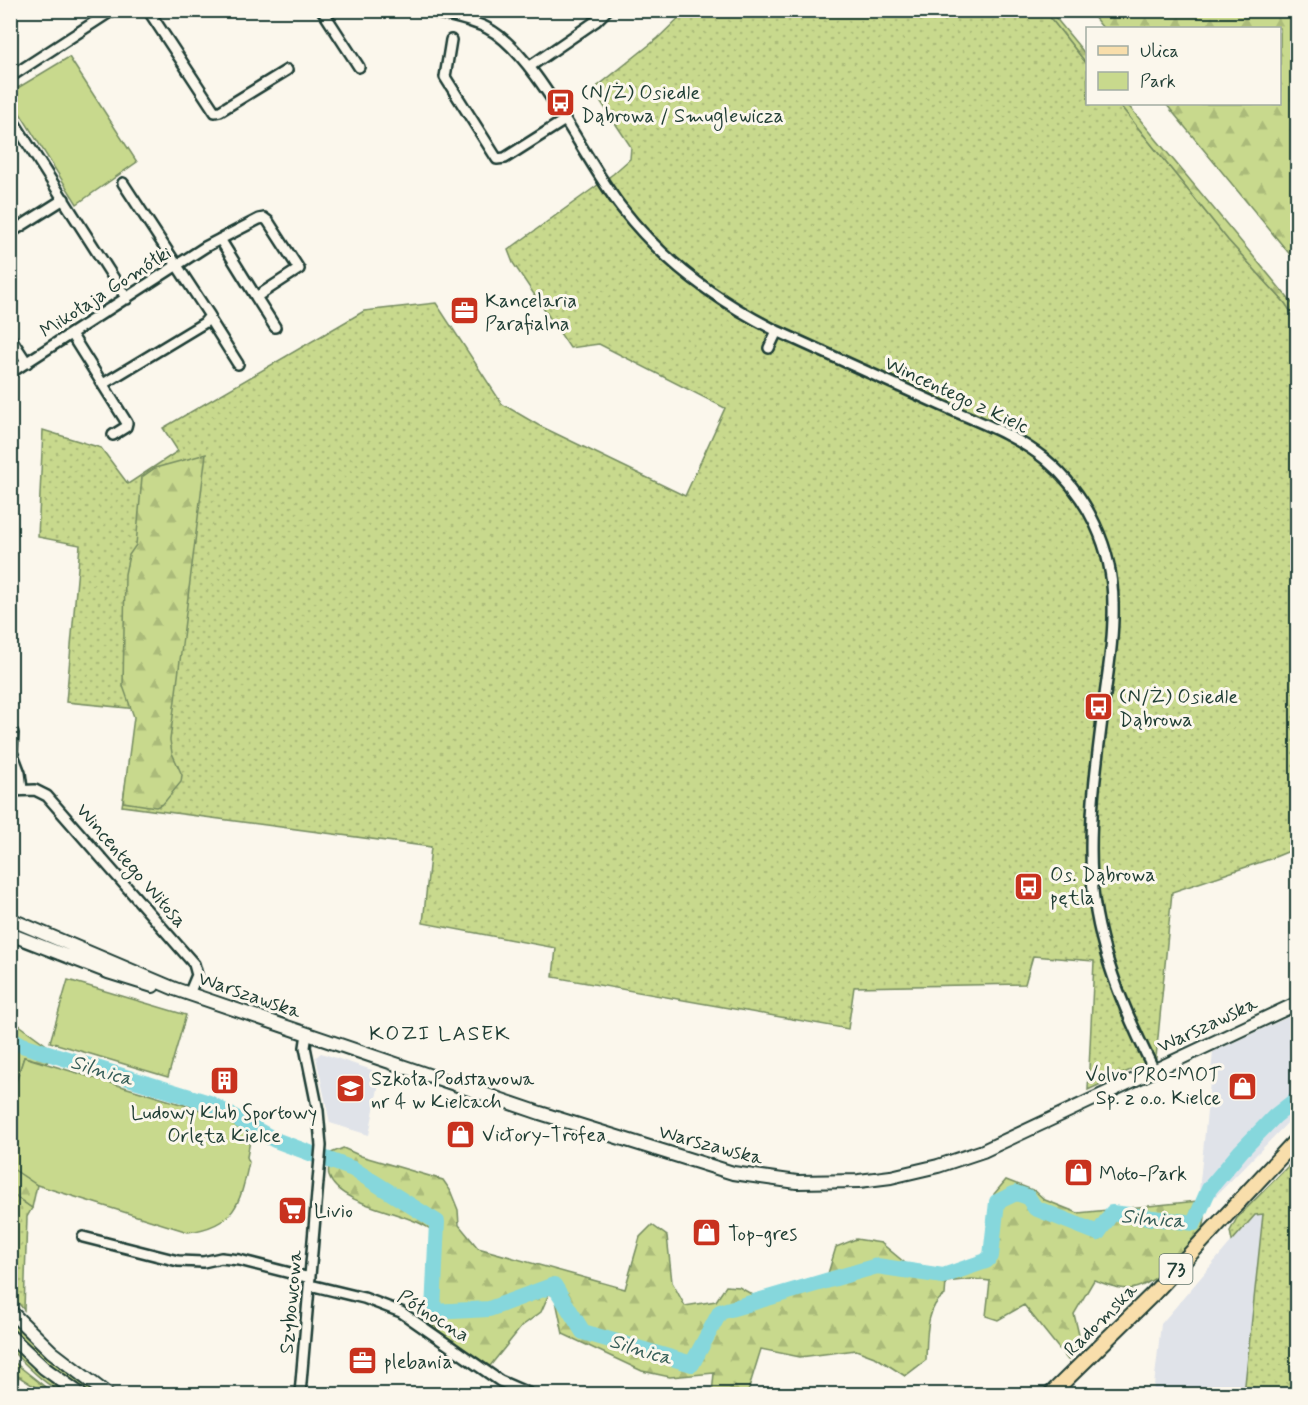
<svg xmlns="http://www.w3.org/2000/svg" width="1308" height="1405" font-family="Mynerve,sans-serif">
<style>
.built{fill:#e0e3e9}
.grass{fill:url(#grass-dots);stroke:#748b60;stroke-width:1.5}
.forest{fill:url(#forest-firs);stroke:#748b60;stroke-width:1.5}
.green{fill:#c8d98d;stroke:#748b60;stroke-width:1.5}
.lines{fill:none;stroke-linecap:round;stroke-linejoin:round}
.river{stroke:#86d7dc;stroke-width:16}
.street-casing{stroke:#1f3d34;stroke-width:14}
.secondary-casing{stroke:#1f3d34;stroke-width:16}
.primary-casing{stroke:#1f3d34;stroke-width:18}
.street{stroke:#fbf7ec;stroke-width:9}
.secondary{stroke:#fbf7ec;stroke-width:12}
.primary{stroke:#f8deab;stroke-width:14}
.labels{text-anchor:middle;stroke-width:6;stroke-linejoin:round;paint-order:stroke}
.shield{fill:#fbf7ec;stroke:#61756b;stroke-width:1.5}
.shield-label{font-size:18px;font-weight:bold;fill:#1f3d34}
.poi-label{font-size:20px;fill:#1f3d34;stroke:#fbf7ec;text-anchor:start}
.street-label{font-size:20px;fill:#1f3d34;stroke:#fbf7ec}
.neighbourhood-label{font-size:21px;letter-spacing:1.5px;fill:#1f3d34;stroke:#fbf7ec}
.water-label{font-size:21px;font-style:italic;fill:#345c56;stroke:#fbf7ec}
</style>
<defs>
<pattern id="grass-dots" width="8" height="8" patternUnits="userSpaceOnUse" patternTransform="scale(1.5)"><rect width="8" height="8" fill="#c8d98d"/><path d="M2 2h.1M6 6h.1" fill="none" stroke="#abbb7a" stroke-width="1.8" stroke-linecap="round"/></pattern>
<pattern id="forest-firs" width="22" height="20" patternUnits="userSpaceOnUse" patternTransform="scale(1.5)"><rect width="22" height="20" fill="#c8d98d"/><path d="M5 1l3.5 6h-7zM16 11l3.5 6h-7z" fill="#abbb7a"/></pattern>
</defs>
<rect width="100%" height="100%" fill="#fbf7ec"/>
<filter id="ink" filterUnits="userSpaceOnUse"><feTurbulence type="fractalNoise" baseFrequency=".0167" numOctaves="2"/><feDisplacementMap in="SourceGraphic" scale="12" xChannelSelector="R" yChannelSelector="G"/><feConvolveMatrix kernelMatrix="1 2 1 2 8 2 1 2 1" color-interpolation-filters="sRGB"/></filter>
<g filter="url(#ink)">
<path class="built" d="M1297,1013V1113L1206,1206L1198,1201L1213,1052Z
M321,1053L381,1073L369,1135L330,1123L316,1057Z
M1263,1213L1244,1394H1153L1161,1324L1255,1214Z"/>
<path class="grass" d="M686,11H1045L1087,64L1088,104H1119L1228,240L1285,303L1297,321V848L1270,859L1172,892L1156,1058L1088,1090L1094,961L1033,956L1025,984L854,987L848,1029L553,977L556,948L423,923L431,847L122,806L138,709L66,702L80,545L38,537L43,430L101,448L128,484L178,451L163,428L364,311L436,303L502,404L538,425L685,496L725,408L599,344L570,348L513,263L508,250L613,174L630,159L631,147L593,90L658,38Z
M1297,1157V1394H1244L1263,1214L1255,1215L1232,1241L1230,1231L1237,1218Z
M10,1193L32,1208L27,1217L24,1310L11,1294Z
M10,1319L51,1359L99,1394H88L51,1367L11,1329Z
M10,1344L47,1377L70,1394C53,1394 23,1362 11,1350Z
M10,1359L54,1394H46L18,1376L16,1394H11Z"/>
<path class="forest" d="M1045,11H1050L1087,56V64Z
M1089,11H1297V263L1166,104H1280V28H1103Z
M1119,104H1127L1297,309V321L1285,303L1228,240Z
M206,454L170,740L172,753L182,775L181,782L163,804L156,807L123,802L134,717L123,686L125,574L129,555L136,545L142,477L155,468Z
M11,1019L52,1049L47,1063L24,1057L11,1097V1073L14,1068L11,1060Z
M343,1148L361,1156L443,1180L450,1190L458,1210L459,1225L478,1248L625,1289L640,1237L652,1225L667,1236L672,1282L685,1306L716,1301L726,1286L739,1287L753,1295L786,1289L827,1277L836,1247L856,1239L881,1243L910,1267L943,1274L990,1255L987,1230L994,1194L1006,1180L1035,1191L1045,1200L1078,1213L1198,1201L1206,1206C1205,1213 1205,1223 1203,1229C1192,1249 1152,1288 1129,1289C1116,1289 1105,1284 1094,1280L1074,1314L1081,1343L1068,1360L1024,1305L998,1320L986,1316L990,1281L972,1279L946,1282L945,1295C925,1306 927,1340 926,1360L905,1376L877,1358L856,1350L800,1357L761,1349L747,1394H712L714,1373L670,1377L642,1371L563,1334L555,1296L549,1294L541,1312L522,1326L490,1366L426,1323L432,1237L430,1229C405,1211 339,1206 329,1176C327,1169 330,1160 331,1153Z
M10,1166L37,1185L32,1208L11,1193Z"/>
<path class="green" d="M69,57L137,162L77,204L11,99V92Z
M68,980L186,1015L168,1077L50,1042Z
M24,1057L214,1114L251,1135L247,1157L249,1162C240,1203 236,1226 188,1232L37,1185L13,1169L10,1166L11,1097Z"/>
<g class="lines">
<path class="river" d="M10,1038L22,1045L209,1103L275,1140L353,1169L437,1222L433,1312L489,1309L554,1285L583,1332L692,1364L720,1312L877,1266L943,1276L986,1261L991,1256L997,1202L1016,1193L1028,1197L1035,1208L1098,1233L1112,1213L1194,1223L1209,1189L1241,1151L1275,1116L1298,1098"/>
<defs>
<path id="street" d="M148,10L215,112L220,111L287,70
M322,10L359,67
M426,10C446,15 469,19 487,28C536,53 585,161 621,207C661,259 717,301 777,331C830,355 883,379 936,403C973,420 1013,433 1045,459C1088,495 1113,549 1113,604C1114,637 1108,671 1104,703C1097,761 1088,820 1092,878C1096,945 1124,1010 1154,1070
M451,40L445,77L497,159L505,158L565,120
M529,67L596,21L607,10
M10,77L113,10
M10,116L127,299
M10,233L64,199
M256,297L275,327
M209,318L238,364
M71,334L127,423L126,427L113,435
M10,337L27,363
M769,348L777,331
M10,373L205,247L259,219L264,218L268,221L299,269L256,297L220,239
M103,384L204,323L210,316L123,183
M13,733L12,752L20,773L22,789
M10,791L35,790L47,796L194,964L197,975L189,994
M83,1237L178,1261L203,1262L221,1258L239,1260L310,1278
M310,1285L364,1298L401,1312L500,1381L530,1394
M300,1394L321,1146L318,1111L305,1047L307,1034"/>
<path id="secondary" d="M10,919L175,989L540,1113L733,1173L797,1182L859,1181L891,1177L938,1166L983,1151L1298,1003
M10,934L108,972L153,986
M10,1311L52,1352L107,1394
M10,1336L44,1368L80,1394"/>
<path id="primary" d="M1051,1394L1153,1294L1298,1138"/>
</defs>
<use href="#street" class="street-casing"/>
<use href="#secondary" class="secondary-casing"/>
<use href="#primary" class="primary-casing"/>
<use href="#street" class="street"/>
<use href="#secondary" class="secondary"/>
<use href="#primary" class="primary"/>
</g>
</g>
<defs>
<symbol id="bus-square" viewBox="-11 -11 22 22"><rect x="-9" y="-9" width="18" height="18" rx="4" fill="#c8321e" stroke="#fbf7ec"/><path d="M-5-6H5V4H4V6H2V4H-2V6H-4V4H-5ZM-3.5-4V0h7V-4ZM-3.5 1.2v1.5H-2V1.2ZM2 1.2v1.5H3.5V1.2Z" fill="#fff"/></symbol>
<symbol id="office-square" viewBox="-11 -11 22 22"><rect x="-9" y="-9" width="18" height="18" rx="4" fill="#c8321e" stroke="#fbf7ec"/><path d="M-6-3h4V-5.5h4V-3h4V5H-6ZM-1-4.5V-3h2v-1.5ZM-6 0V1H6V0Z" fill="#fff"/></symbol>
<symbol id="building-square" viewBox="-11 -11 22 22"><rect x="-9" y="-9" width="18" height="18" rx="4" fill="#c8321e" stroke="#fbf7ec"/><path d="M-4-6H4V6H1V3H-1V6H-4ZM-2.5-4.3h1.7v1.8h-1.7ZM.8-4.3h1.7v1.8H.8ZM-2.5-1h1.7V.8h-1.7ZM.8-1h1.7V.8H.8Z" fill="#fff"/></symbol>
<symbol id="shop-square" viewBox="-11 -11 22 22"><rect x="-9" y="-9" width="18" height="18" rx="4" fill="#c8321e" stroke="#fbf7ec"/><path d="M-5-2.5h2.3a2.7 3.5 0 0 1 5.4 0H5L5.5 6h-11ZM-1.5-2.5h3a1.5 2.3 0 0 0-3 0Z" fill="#fff"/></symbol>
<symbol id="school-square" viewBox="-11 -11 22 22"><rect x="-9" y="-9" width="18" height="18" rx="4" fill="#c8321e" stroke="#fbf7ec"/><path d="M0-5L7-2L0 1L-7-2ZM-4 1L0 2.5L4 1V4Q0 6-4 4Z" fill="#fff"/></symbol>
<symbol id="supermarket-square" viewBox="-11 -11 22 22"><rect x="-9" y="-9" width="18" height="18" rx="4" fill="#c8321e" stroke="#fbf7ec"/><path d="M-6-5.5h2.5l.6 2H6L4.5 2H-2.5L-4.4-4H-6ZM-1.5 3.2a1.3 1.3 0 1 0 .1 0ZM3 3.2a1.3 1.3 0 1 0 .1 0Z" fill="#fff"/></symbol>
</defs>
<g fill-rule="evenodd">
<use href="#bus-square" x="544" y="86" width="33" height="33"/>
<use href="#office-square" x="448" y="294" width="33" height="33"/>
<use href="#bus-square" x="1082" y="690" width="33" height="33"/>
<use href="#bus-square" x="1012" y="870" width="33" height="33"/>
<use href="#building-square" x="208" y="1064" width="33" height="33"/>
<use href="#shop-square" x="1226" y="1070" width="33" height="33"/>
<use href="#school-square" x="334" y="1072" width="33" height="33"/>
<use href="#shop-square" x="444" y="1118" width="33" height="33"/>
<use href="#shop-square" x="1062" y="1156" width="33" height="33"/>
<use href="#supermarket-square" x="276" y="1194" width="33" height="33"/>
<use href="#shop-square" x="690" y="1216" width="33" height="33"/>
<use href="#office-square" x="346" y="1344" width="33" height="33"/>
</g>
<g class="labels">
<rect class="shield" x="1159.5" y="1254" width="33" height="30" rx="4.5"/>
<g class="shield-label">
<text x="1176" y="1275">73</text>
</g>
<g class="poi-label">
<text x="581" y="99">(N/Ż) Osiedle<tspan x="581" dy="23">Dąbrowa / Smuglewicza</tspan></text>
<text x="485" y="307">Kancelaria<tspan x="485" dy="23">Parafialna</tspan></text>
<text x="1119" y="703">(N/Ż) Osiedle<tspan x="1119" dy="23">Dąbrowa</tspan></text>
<text x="1050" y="881">Os. Dąbrowa<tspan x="1050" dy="23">pętla</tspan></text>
<text x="1221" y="1081" text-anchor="end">Volvo PRO-MOT<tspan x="1221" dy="23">Sp. z o.o. Kielce</tspan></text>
<text x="371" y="1085">Szkoła Podstawowa<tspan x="371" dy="23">nr 4 w Kielcach</tspan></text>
<text x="224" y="1119" text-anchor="middle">Ludowy Klub Sportowy<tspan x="224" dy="23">Orlęta Kielce</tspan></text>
<text x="482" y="1141">Victory-Trofea</text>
<text x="1099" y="1180">Moto-Park</text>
<text x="314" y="1217">Livio</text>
<text x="728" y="1240">Top-gres</text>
<text x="384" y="1368">plebania</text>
</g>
<g class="street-label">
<text transform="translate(105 291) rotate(-33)" y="7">Mikołaja Gomółki</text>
<text transform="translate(957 394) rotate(25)" y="7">Wincentego z Kielc</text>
<text transform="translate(132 865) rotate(49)" y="7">Wincentego Witosa</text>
<text transform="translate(250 994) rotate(19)" y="7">Warszawska</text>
<text transform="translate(1207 1024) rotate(-25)" y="7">Warszawska</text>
<text transform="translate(711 1144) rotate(15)" y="7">Warszawska</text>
<text transform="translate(290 1302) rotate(-85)" y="7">Szybowcowa</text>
<text transform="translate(434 1315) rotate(32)" y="7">Północna</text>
<text transform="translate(1100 1319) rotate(-45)" y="7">Radomska</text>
</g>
<g class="neighbourhood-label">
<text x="440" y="1040">KOZI LASEK</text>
</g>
<g class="water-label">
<text transform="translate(102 1070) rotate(17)" y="7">Silnica</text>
<text transform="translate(1153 1218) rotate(5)" y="7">Silnica</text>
<text transform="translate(641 1349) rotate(17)" y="7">Silnica</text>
</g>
</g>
<rect width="1308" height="1405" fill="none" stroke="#fbf7ec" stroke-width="36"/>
<rect x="18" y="18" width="1272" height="1369" fill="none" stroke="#1f3d34" stroke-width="2" filter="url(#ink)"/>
<rect x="1086" y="27" width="195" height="78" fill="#fbf7ec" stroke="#a3ada2" stroke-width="1.5"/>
<rect x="1098" y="46" width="30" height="9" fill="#f8deab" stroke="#a3ada2" stroke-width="1.5"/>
<text x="1140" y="57" font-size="18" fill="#1f3d34">Ulica</text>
<rect x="1098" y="72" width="30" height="18" fill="#c8d98d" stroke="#a3ada2" stroke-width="1.5"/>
<text x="1140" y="87" font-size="18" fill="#1f3d34">Park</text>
</svg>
